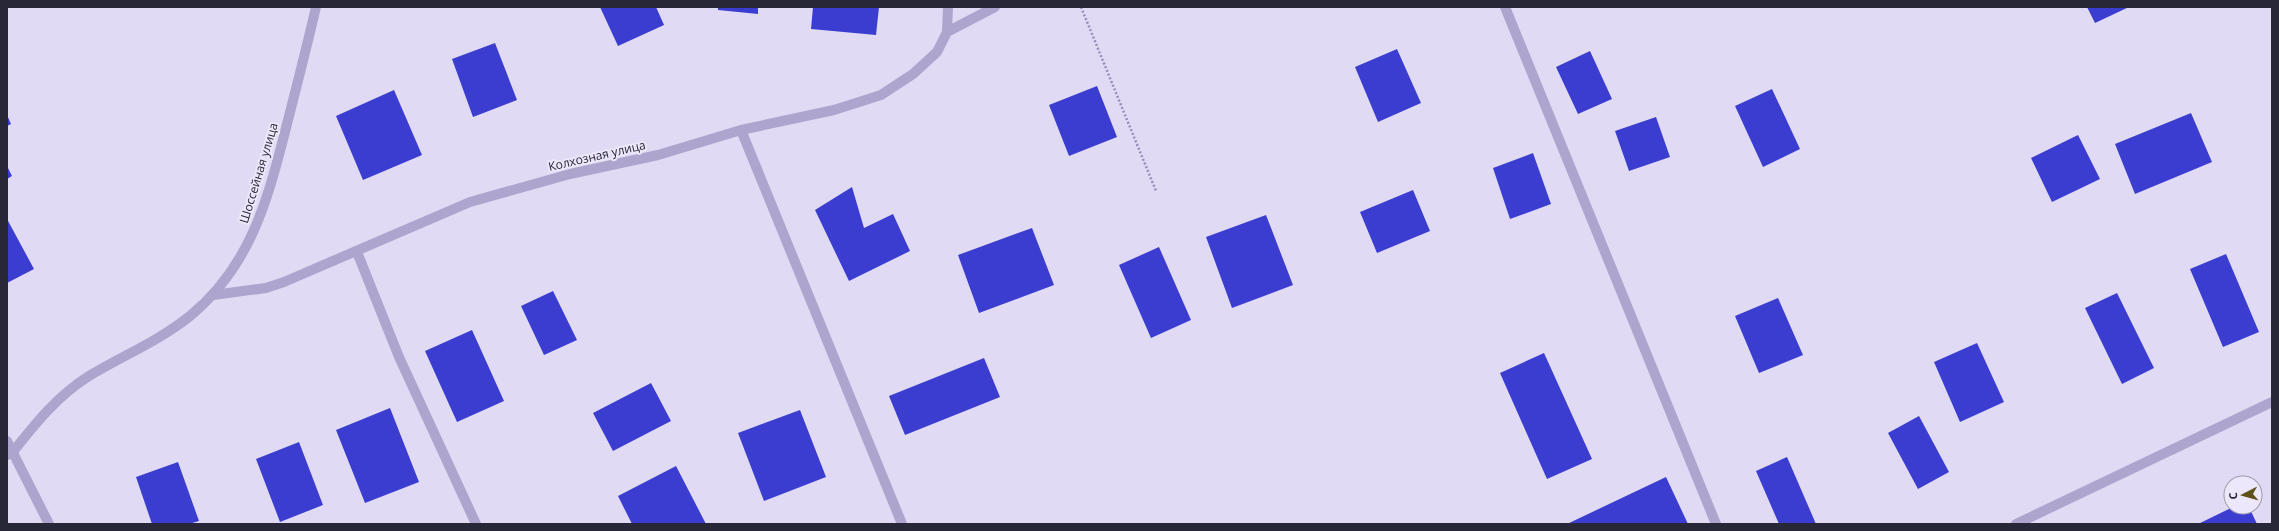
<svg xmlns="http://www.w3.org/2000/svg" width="2279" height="531" font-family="'Open Sans',sans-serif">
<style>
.building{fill:#3b3dd1}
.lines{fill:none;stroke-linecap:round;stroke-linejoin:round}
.path{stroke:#968fb9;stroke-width:2.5;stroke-dasharray:2 2;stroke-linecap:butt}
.service{stroke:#ada5cd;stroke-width:10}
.minor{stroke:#ada5cd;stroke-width:10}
.tertiary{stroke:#ada5cd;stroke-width:10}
.labels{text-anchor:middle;stroke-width:4;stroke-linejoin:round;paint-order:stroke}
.street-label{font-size:12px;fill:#282738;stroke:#ede7fb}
</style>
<rect width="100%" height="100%" fill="#e1daf4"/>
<path class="building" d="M600,7H656L664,25L618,46Z
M718,7H758V14L718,10Z
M813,7H879L876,35L811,29Z
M2087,7H2129L2095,23Z
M495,43L517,100L473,117L452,59Z
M1397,49L1421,103L1378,122L1355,67Z
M1590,51L1612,99L1578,114L1556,67Z
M1097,86L1117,137L1069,156L1049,105Z
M1772,89L1800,149L1763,167L1735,106Z
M394,90L422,155L363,180L336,116Z
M2191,113L2212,162L2135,194L2115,144Z
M7,115L11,124L7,126Z
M1656,117L1670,157L1629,171L1615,131Z
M2078,135L2100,179L2052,202L2031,158Z
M1533,153L1551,204L1510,219L1493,168Z
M7,166L12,176L7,179Z
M852,187L864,228L893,214L910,251L849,281L815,210Z
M1413,190L1430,231L1377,253L1360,212Z
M1266,215L1293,285L1232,308L1206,237Z
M7,219L34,269L7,283Z
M1032,228L1054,285L979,313L958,255Z
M1159,247L1191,320L1151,338L1119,265Z
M2226,254L2259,332L2223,347L2190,269Z
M553,291L577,340L544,355L521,306Z
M2117,293L2154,368L2122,384L2085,308Z
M1778,298L1803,355L1759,373L1735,316Z
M472,330L504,401L457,422L425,351Z
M1977,343L2004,402L1960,422L1934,362Z
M1544,353L1592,459L1547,479L1500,373Z
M984,358L1000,397L905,435L889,396Z
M651,383L671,421L613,451L593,413Z
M390,408L419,482L365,503L336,430Z
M800,410L826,477L764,501L738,433Z
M1919,416L1949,472L1918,489L1888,433Z
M299,442L323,505L280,522L256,459Z
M1787,457L1816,524H1779L1756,471Z
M178,462L199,521L189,524H152L136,477Z
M676,466L706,524H632L618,496Z
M1666,477L1688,524H1567Z
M2233,507H2249L2257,524H2198Z"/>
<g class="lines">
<path class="path" d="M1081,7L1156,191"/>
<path class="service" d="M357,252L399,357L476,524"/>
<path class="minor" d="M1505,7L1716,524
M947,32L995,7
M741,130L902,524
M213,295L266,288L284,282L470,202L570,174L658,155L741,130L834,110L881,95L913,74L937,52L947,32L948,7
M7,441L49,524
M2016,524L2272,402"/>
<path class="tertiary" d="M7,455L12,453C35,424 57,396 89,376C122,356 159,341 190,316C252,265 268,198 287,124C297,85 307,46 316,7"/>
</g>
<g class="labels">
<g class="street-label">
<text transform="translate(597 156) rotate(-13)" y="4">Колхозная улица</text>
<text transform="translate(259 173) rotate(-73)" y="4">Шоссейная улица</text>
</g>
</g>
<rect width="2279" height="531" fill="none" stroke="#282738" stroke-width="16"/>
<g transform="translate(2243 495) rotate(264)"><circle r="19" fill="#ede7fb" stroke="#9e9aad"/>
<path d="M0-3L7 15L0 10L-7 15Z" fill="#5d5018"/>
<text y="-6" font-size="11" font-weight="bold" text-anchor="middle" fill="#282738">С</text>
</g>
</svg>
